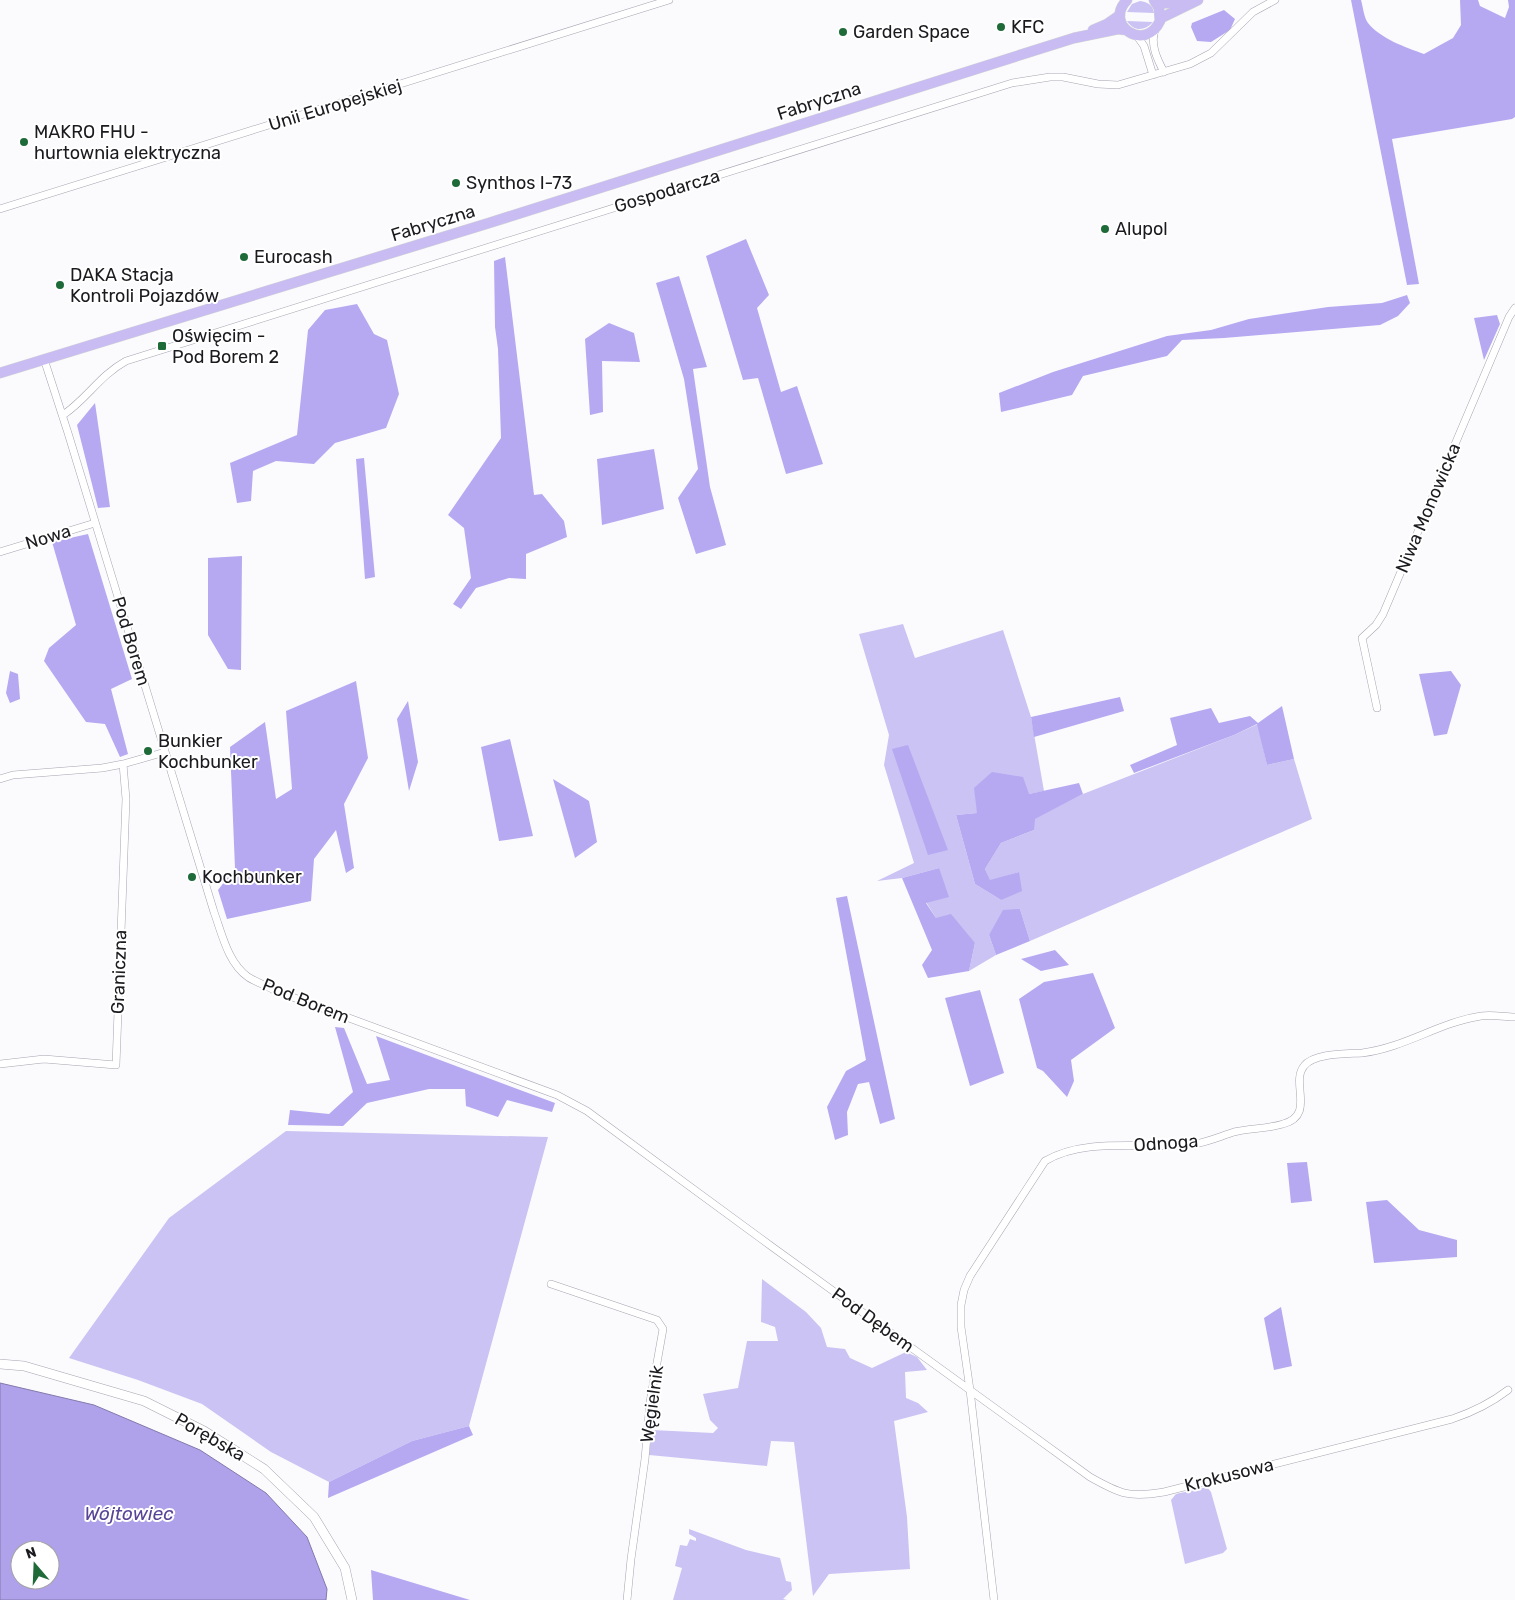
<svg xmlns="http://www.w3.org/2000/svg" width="1515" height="1600" font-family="Rubik,sans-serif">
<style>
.green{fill:#cac3f3}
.forest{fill:#b6a9f1}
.water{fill:#afa2ea;stroke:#8379ad;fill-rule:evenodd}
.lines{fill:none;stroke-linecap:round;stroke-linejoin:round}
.minor-casing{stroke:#a6a4b1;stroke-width:8}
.tertiary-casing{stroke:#a6a4b1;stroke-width:10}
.primary-casing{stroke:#d6d6d7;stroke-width:11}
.minor{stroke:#fff;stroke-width:7}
.tertiary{stroke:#fff;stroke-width:9}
.primary{stroke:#c8bcf2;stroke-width:10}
.poi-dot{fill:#1e6a38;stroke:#fff;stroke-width:2}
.labels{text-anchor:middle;stroke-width:4;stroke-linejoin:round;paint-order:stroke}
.poi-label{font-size:18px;fill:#1b1a1f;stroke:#fff;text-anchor:start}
.street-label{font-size:18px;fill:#1b1a1f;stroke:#fff}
.water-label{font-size:19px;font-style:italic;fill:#5a4498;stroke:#fff}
</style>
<rect width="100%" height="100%" fill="#fbfbfd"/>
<path class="green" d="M1140,1C1148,2 1153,5 1154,13L1127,12L1132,4Z
M1127,21L1153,22C1145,31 1134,32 1127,21Z
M903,624L915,658L1003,630L1031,717L1044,791L1029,794L977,813L956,815L975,884L1001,900L1019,872L990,881L985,869L1001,843L1034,830V819L1083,794L1234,735L1258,724L1267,765L1294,759L1312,819L1030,941L1020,909L989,935L996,955L969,971L975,943L936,918L926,902L939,868L902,878L877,881L914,863L884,765L889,735L859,634Z
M286,1131L548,1137L469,1426L412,1441L329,1482L271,1452L202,1404L138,1380L69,1358L169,1218Z
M762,1279L806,1312L821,1328L827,1347L845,1349L850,1358L872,1368L906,1352L917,1357L927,1370L905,1372L906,1398L918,1403L928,1412L894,1421L907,1517L910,1569L829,1574L813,1596L794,1442L771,1441L767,1466L649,1455L652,1430L713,1433L718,1428L710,1420L703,1394L738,1388L747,1341H778L775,1327L761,1322Z
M1207,1487L1211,1492L1227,1549L1223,1553L1185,1564L1171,1500L1176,1494Z
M689,1529L746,1550L780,1558L786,1581L791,1582L792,1590L783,1599L787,1600H673L682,1568L675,1566L680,1545L687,1546L690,1539L696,1541V1538L689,1534Z"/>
<path class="forest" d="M1351,0H1361C1363,7 1364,18 1368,23C1381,39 1405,47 1424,54L1453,38L1461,25L1460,0H1478L1480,6L1505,18L1509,7L1508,0H1515V117L1512,119L1392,139L1419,284L1407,285Z
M1224,10L1235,19L1230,30L1211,42L1197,41L1191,27L1192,23Z
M746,239L769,295L757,308L781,392L797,386L823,464L786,474L758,378L743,380L706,256Z
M505,257L534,495L542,494L564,521L567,537L526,554V579L509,578L476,588L461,609L453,604L471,578L464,528L448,515L501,438L498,349L495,327L494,261Z
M679,276L707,367L693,369L710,487L726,545L696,554L678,498L698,469L684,379L656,283Z
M1407,295L1410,303L1398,316L1380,325L1224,338L1182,340L1167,356L1083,376L1072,395L1001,412L999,393L1053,372L1167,336L1211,330L1249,319L1328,307L1382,303Z
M357,304L374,334L387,340L399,394L386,428L335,443L314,464L276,461L253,471L251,501L237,503L230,463L297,435L308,330L325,310Z
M1497,315L1500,324L1484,360L1474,318Z
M609,323L634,333L640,362L602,361L603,412L590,415L585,339Z
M95,403L110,507L98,508L77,425Z
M654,449L664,509L602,525L597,459Z
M364,458L375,577L365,579L356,459Z
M88,534L132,679L111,689L128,754L120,757L105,724L86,722L44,661L49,648L76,625L52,542Z
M242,556L241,670L228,669L208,635V558Z
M10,671L18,674L20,699L10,703L6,693Z
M1451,671L1461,685L1447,734L1434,736L1419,674Z
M356,681L368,758L344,804L354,868L346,873L336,830L314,859L311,901L227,919L218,890L235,868L230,747L265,722L276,799L292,789L286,711Z
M1120,697L1124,711L1034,737L1031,717Z
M408,701L418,762L409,791L397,719Z
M1282,706L1294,759L1267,765L1257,724L1234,735L1134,773L1130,765L1177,745L1170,718L1211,708L1219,723L1250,716L1258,723Z
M510,739L533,836L499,841L481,747Z
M908,745L948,850L928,855L892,749Z
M992,772L1023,777L1029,794L1079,783L1083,794L1035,819L1034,830L1001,843L985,869L990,880L1019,872L1022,891L1001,900L975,884L956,815L977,813L974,788Z
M553,779L589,801L597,842L575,858Z
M939,868L949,897L926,903L936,918L951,914L975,943L969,971L928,978L922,965L932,950L902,878Z
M847,896L895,1119L880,1124L869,1082L858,1084L847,1112L848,1135L835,1140L827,1107L846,1071L866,1060L836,898Z
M1020,909L1030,941L996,955L989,935L1003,910Z
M1055,950L1069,965L1041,971L1021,959Z
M1093,973L1115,1028L1071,1060L1074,1081L1067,1097L1043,1071L1037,1068L1019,999L1044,982Z
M980,990L1004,1073L970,1086L945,998Z
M335,1027L344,1028L367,1084L390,1080L376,1036L555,1103L552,1112L507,1100L498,1117L466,1106L465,1089H429L367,1103L343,1126L288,1125L290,1110L329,1114L353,1092Z
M1307,1162L1312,1201L1291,1203L1287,1163Z
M1387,1200L1419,1230L1457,1240V1257L1374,1263L1366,1202Z
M1281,1307L1292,1366L1274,1370L1264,1318Z
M469,1426L473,1435L328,1498L329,1482L412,1441Z
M371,1570L470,1600H373Z"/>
<path class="water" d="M0,1383L94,1405L200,1450L266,1493L307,1537L327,1589L326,1600H0ZM20,1550H50V1580H20Z"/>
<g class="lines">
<defs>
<path id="minor" d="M1155,30C1150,44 1157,59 1164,72
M1137,36L1144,46L1153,75
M0,209L669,0
M44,359L68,433L214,912C222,934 228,963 248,977C256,982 267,986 276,991L557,1095L587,1111L771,1246L1090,1477C1120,1494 1129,1498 1164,1492L1452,1419C1473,1412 1491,1403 1508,1390
M63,415C87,399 99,376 126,361L1012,83L1050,77H1063L1098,84L1118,85L1190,64L1211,53L1253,12L1275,0
M0,552L95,523
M1377,708L1362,638L1376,625L1383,614L1509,317L1515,308
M0,779L13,775L102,768L123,764L165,752
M0,1064L44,1059L116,1065L126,799L123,764
M551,1284L657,1320L663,1329L650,1402L645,1459L631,1559L627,1600
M994,1600L970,1390L961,1327V1305L964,1290L970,1276L1045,1161C1087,1136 1147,1150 1194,1144C1208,1142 1221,1136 1234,1132C1250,1128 1267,1129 1283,1124C1316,1115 1290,1083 1304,1066C1314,1053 1346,1054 1362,1053C1404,1048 1440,1022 1481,1016C1492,1014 1504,1017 1515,1017"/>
<path id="tertiary" d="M0,1364L24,1366L144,1401L204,1431L264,1469L314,1517L345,1568L352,1600"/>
<path id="primary" d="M1127,0C1103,25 1145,53 1160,21L1159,8L1154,0
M1157,4L1188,1
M1161,18L1198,0
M1093,30L1107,24L1120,15
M0,373L489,223L1074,38L1118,29L1126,30"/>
</defs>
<use href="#minor" class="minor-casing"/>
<use href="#tertiary" class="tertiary-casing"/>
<use href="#primary" class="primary-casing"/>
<use href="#minor" class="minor"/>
<use href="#tertiary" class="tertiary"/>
<use href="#primary" class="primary"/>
</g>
<g class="poi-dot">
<circle cx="1001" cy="27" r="5"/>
<circle cx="843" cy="32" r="5"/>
<circle cx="24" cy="142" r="5"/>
<circle cx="456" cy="183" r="5"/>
<circle cx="1105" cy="229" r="5"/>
<circle cx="244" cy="257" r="5"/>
<circle cx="60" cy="285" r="5"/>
<rect x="157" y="341" width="10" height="10" rx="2.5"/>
<circle cx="148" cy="751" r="5"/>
<circle cx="192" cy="877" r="5"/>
</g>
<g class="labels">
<g class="poi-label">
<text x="1011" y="33">KFC</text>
<text x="853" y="38">Garden Space</text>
<text x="34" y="138">MAKRO FHU -<tspan x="34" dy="21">hurtownia elektryczna</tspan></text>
<text x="466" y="189">Synthos I-73</text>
<text x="1115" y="235">Alupol</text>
<text x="254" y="263">Eurocash</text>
<text x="70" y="281">DAKA Stacja<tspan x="70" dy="21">Kontroli Pojazdów</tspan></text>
<text x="172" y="342">Oświęcim -<tspan x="172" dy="21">Pod Borem 2</tspan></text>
<text x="158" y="747">Bunkier<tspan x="158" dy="21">Kochbunker</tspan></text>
<text x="202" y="883">Kochbunker</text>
</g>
<g class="street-label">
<text transform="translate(819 101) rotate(-18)" y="6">Fabryczna</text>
<text transform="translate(335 105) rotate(-17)" y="6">Unii Europejskiej</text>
<text transform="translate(667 191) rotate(-17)" y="6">Gospodarcza</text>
<text transform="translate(433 223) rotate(-17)" y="6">Fabryczna</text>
<text transform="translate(1428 508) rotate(-67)" y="6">Niwa Monowicka</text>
<text transform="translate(48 537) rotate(-17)" y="6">Nowa</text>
<text transform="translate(131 641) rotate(73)" y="6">Pod Borem</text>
<text transform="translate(119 972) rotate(-88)" y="6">Graniczna</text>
<text transform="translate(306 1001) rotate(22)" y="6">Pod Borem</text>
<text transform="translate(1166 1143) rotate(-4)" y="6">Odnoga</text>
<text transform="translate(873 1320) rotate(36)" y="6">Pod Dębem</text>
<text transform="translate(652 1404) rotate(-82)" y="6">Węgielnik</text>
<text transform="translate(210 1437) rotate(30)" y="6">Porębska</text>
<text transform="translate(1229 1475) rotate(-14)" y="6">Krokusowa</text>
</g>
<g class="water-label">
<text x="129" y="1520">Wójtowiec</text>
</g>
</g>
<g transform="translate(35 1565) rotate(341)"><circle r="24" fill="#ffffff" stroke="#a4a3a5"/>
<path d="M0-4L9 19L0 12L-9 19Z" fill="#1e6a38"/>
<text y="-8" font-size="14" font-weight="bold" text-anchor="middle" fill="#1b1a1f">N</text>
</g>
</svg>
